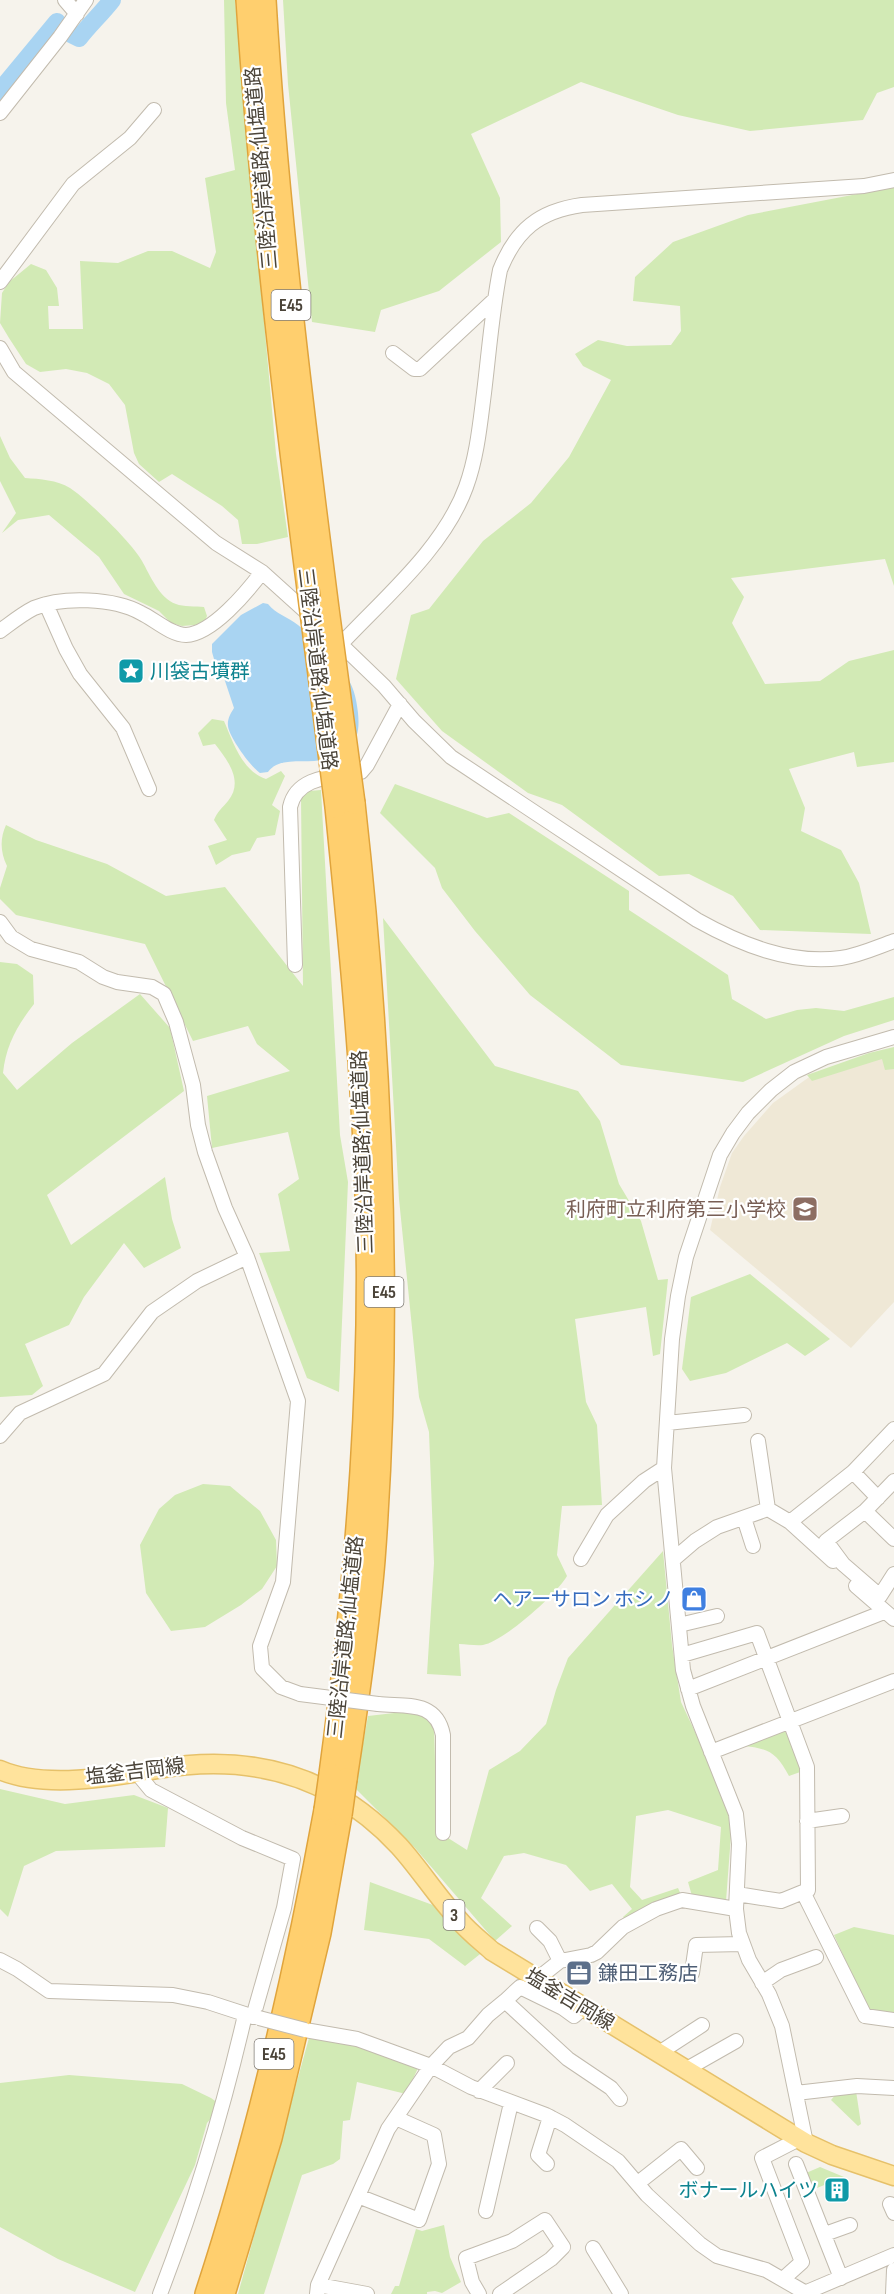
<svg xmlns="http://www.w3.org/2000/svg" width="894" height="2294" font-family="'Sofia Sans Condensed','Noto Sans JP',sans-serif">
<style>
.education{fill:#efe8d6}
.green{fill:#d2eab5}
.water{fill:#a9d4f2}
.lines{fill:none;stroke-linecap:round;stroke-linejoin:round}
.river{stroke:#a9d4f2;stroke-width:18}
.minor-casing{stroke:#c2bbae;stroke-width:16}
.major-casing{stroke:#e6c16a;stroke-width:21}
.highway-casing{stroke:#e0a43c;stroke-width:24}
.minor{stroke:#fff;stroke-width:14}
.major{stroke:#ffe39c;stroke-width:18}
.highway{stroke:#ffcf6e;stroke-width:21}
.minor-bridge-casing{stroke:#c2bbae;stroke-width:16;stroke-linecap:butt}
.highway-bridge-casing{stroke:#e0a43c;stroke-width:24;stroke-linecap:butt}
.minor-bridge{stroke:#fff;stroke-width:14}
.highway-bridge{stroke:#ffcf6e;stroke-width:21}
.labels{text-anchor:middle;stroke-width:4.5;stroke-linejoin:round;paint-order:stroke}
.shield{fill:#fff;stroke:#817c74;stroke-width:1.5}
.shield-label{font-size:18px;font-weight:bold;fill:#4b4439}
.street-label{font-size:20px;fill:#4b4439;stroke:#fff}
.culture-label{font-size:20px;fill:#0d838f;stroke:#fff;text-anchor:start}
.education-label{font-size:20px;fill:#785e54;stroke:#fff;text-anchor:end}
.shop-label{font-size:20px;fill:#366cbe;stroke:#fff;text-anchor:end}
.service-label{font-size:20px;fill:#4e5e75;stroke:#fff;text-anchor:start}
</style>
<rect width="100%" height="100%" fill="#f6f3ec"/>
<path class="education" d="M894,1050V1302L851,1348L710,1230L720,1187L732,1153L744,1136L773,1103L812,1075Z"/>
<path class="green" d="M224,0H235L276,454L288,537L257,544H242L238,520L222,506L172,474L159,482L139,464L134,453L125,405L109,384L87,373L66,369L40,372L26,364L9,338L0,323L2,293L9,282L31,264L46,270L57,288L59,306H48L49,329H83L80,261L118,263L148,251H172L210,268L216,252L205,178L235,170L226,103Z
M283,0H894V87L877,93L863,120L750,131L678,115L581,82L471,134L500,198L501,242L439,291L381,310L375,332L312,322L288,84Z
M894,187V586L885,559L731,578L744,597L732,623L765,684L820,681L849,661L894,650V762L857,767L854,752L789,769L805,808L801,831L841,850L859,883L871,934L760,930L733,896L689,874L659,876L562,805L528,793L442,731L396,679L411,615L429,609L483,541L531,503L569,457L611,380L583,366L575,354L598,340L627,346L671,345L681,331L680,306L633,301L635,277L673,242L748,215Z
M0,436L10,458L25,478C40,479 57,480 70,488C87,499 133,544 142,561C150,575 159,598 176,604C183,607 196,606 204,607L207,616L205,621L195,625L182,626L171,623L159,611L124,594L99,557L49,515L18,520L2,533L16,513L0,481Z
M212,719L224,721C233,742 242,771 266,779L281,771L285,776L272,805L280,811L275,835L257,838L250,851L232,855L216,865L208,846L227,840L214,820C217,812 223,807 228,801C244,781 228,761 215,744L203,746L198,733Z
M395,784L487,818L509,813L629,891V910L728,975L732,999L766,1019L797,1010L816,1008L844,1011L894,997V1020L844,1036L743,1082L621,1065L530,995L475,931L442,888L435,868L380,813Z
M321,790L340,1135L348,1182L339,1392L307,1378L259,1253L290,1251L278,1194L299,1179L288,1132L212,1148L207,1096L290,1071L257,1044L248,1026L193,1041L145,944L16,915L0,899V888L7,866C0,852 0,838 6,825L36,840L107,864L166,896L225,887L303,986L301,798L309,791Z
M383,918L495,1066L578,1091L600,1121L619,1184L641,1221L658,1280L668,1279L660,1354L653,1356L646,1307L575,1319L586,1402L597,1425L602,1505L562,1506L557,1555L567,1576C557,1594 503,1642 483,1645C476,1646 467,1644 459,1644L461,1676L427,1674L434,1563L429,1432L419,1397L399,1199Z
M0,962L17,964L33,975L34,1004C17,1026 6,1045 3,1073L17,1090L72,1043L140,994L170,1028L184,1091L47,1195L71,1245L165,1177L172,1219L181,1248L144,1268L124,1243L84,1297L69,1325L25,1344L43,1386L32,1395L0,1397Z
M894,1047V1069L885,1070L882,1059L812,1081L807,1075L869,1053Z
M750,1274L830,1339L805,1356L787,1343L726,1373L690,1381L682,1369L691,1297Z
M203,1484L230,1486L260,1511L276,1540L277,1566L262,1589L241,1605L205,1627L171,1631L146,1593L140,1545L159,1509L175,1495Z
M663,1551L672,1645L681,1702L711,1766L732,1822L726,1901L692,1896L688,1882L718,1870L721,1827L668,1810L636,1816L630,1887L642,1900L678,1888L682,1897L626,1921L623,1917L632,1909L612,1884L590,1891L566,1865L524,1853L504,1856L481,1898L512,1926L495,1941L415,1848L355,1788L368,1716C391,1714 416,1706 434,1724L437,1831L467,1850L489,1770L520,1751L546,1724L556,1690L568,1658Z
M787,1729L803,1771L789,1776C776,1752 768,1748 742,1746Z
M0,1789L65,1804L134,1795L168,1808L165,1847L56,1851L24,1866L8,1917L0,1909Z
M370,1882L441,1908L484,1951L465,1966L429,1939L364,1930Z
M854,1927L894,1935V2015L869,2012L834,1935Z
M309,2038L353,2041L418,2068L406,2094L357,2082L350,2120L343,2121L340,2159L333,2164L302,2175L264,2294H238Z
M69,2075L182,2084L211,2098L222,2106L207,2123L195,2165L135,2292L58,2259L0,2227V2083Z
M856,2091L861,2124L858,2126L831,2100L837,2093Z
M820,2167L844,2177L812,2190L806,2173Z
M444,2225L450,2257L461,2282L442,2293L435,2291L427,2292V2294H391L395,2286H399L416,2229L422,2231Z"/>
<path class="water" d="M263,603L268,604C276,614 288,617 298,625C306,631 313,640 321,647C343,670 355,680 358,713C361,743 351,748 325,759C308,765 280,755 268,772L260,773C251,767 229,737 228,726C227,719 231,713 234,708L222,672L218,673L212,652V644L241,615Z"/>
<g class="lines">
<path class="river" d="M69,33L79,38C89,25 102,13 112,0
M0,91L57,22"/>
<defs>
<path id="minor" d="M65,0L77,14
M0,113L60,37L86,0
M0,282L73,184L130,138L154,110
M0,348L14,372L216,543L262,572L313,618
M393,353L414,369H420L494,300
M46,604L66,649L80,674L123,728L149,789
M0,631C11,623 22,614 34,608C63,596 114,598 141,613C154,619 171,635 186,635C212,634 247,592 262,572
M331,635L384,686L414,721L451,757L697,920C740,944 790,965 841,958C860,955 877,947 894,941
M341,644C384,598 444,548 466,487C477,457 480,424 484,393C489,352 492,311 500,270C516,230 539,211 582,205L864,186L894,180
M0,922L11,937L31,949L79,962L103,977L117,982L152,987L164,994L176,1022L193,1085L198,1125L205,1152L225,1208L247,1257
M295,965L290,807C297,775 335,777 361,772L367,765L400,704
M667,1423L744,1415
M0,1436L20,1413L104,1374L152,1312L197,1281L247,1257L298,1401L283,1582L260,1646L262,1668L281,1687L300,1694
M853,1472L878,1498
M894,1481L865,1511L826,1541L843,1564L880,1596L894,1574
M768,1509L790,1522L853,1472L894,1429
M865,1511L894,1539
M744,1518L753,1546
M790,1522L833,1561
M581,1559L607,1515L644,1481L664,1468
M674,1559L695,1541L717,1527L768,1509L758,1441
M856,1586L894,1619
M679,1625L717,1616
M682,1655L757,1633L807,1767L808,1890L781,1901L737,1894
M688,1689L884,1612
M378,1704C406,1707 436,1700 443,1735V1833
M711,1752L894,1681
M137,1773L151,1790L242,1838L293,1859L284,1908L253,2017
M807,1821L842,1816
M803,1892L865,2016L894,2020
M537,1928L550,1941L560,1961
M0,1960L17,1969L49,1991L173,1995L208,2002L254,2017
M692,1973L696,1945L742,1944
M536,1980L560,1961L591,1955L597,1952L623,1927L656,1909L682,1900L736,1909
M762,1983L781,1970L816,1957
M505,2001L520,1987L563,2008L574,2016L584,2007
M305,2030L357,2039L431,2066L471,2087L546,2115L565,2125L618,2161L647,2195L700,2244L717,2256L766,2270L806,2293
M659,2053L702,2025
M685,2070L736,2041
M479,2091L507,2063
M796,2093L857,2086L894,2088
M806,2143L782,2026L769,1994L749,1960L739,1933L736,1909L739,1844L736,1814L693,1706L683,1670L664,1468L672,1339L678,1296L686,1257L720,1155L733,1133L748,1113L771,1090L794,1072L826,1057L894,1037
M547,2164L538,2155L550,2117
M796,2164L841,2278
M638,2183L681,2149L697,2168
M358,2196L419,2220L439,2164L434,2135L396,2118
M890,2204L894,2213
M486,2211L511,2103
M825,2234L850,2225
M593,2248L621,2294
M783,2279L802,2262L762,2158L799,2139
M318,2285L367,2294
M160,2294C195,2203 223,2110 245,2015
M317,2294L318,2285L388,2129L431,2066L449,2047L468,2038L488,2015L505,2001L568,2059L611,2088L620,2099
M479,2294L472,2282L466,2258L512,2241L545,2220L563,2247L551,2259L500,2294
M802,2294L894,2255
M893,2294L894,2270"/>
<path id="major" d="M0,1770C43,1789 112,1777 158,1769C251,1753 333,1775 399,1846C420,1869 437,1897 459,1920C469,1932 481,1941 492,1951L806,2143L832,2155L894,2176"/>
<path id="highway" d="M247,0C260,197 283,393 308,589
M265,0C277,204 302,406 328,609
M330,1774C357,1573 374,1370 365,1166C360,1046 348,926 336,807
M346,1779C357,1707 368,1633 374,1560C393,1308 382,1054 354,803
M206,2294C258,2136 295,1974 325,1810
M224,2294L271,2138L320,1933L341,1815"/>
</defs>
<use href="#minor" class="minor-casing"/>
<use href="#major" class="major-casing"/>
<use href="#highway" class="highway-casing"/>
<use href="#minor" class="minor"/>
<use href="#major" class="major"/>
<use href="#highway" class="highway"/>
<defs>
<path id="minor-bridge" d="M300,1694L378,1704
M259,2018L305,2030"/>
<path id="highway-bridge" d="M308,589L336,807
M328,609L354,803
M325,1810L330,1774
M341,1815L346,1779"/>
</defs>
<use href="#minor-bridge" class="minor-bridge-casing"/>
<use href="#highway-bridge" class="highway-bridge-casing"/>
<use href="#minor-bridge" class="minor-bridge"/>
<use href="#highway-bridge" class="highway-bridge"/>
</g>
<defs>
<symbol id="sight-square" viewBox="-11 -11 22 22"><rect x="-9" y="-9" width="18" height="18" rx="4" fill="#0f9aa8" stroke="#fff"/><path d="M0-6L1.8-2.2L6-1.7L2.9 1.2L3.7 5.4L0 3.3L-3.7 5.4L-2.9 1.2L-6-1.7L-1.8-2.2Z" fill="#fff"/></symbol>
<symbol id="school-square" viewBox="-11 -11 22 22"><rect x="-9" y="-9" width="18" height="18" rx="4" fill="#8d6e63" stroke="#fff"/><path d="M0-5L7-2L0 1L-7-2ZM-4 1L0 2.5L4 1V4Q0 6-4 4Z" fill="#fff"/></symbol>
<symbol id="shop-square" viewBox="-11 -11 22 22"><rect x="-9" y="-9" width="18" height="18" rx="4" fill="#3f7fe0" stroke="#fff"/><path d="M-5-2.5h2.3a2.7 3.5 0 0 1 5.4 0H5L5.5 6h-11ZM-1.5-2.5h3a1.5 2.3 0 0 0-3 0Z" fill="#fff"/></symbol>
<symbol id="office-square" viewBox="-11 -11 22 22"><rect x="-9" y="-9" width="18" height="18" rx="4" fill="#5c6f8a" stroke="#fff"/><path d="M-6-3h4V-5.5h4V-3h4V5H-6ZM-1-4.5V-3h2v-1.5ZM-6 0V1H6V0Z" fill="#fff"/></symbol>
<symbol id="building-square" viewBox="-11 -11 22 22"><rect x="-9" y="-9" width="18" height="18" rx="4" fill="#0f9aa8" stroke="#fff"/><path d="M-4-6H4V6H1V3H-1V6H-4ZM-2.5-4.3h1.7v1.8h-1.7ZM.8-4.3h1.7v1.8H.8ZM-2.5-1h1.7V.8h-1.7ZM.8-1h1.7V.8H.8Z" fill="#fff"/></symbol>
</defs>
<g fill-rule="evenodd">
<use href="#sight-square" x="116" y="656" width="30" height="30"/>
<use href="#school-square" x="790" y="1194" width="30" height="30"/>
<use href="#shop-square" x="679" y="1584" width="30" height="30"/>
<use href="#office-square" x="564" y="1958" width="30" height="30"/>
<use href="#building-square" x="822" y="2175" width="30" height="30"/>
</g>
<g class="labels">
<g class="shield">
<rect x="271.5" y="290" width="39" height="30" rx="4.5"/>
<rect x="364.5" y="1277" width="39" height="30" rx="4.5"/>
<rect x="443.5" y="1900" width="21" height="30" rx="4.5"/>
<rect x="254.5" y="2039" width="39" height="30" rx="4.5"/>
</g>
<g class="shield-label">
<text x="291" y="311">E45</text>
<text x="384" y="1298">E45</text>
<text x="454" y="1921">3</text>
<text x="274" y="2060">E45</text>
</g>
<g class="street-label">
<text transform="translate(261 168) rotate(-95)" y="7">三陸沿岸道路;仙塩道路</text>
<text transform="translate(318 669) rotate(83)" y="7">三陸沿岸道路;仙塩道路</text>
<text transform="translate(362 1152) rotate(-92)" y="7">三陸沿岸道路;仙塩道路</text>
<text transform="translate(345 1637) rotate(-84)" y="7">三陸沿岸道路;仙塩道路</text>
<text transform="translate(135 1771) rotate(-7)" y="7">塩釜吉岡線</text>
<text transform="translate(570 1999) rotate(31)" y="7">塩釜吉岡線</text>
</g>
<g class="culture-label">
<text x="150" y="678">川袋古墳群</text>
<text x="818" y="2197" text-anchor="end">ボナールハイツ</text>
</g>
<g class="education-label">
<text x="786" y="1216">利府町立利府第三小学校</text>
</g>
<g class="shop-label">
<text x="674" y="1606">ヘアーサロン ホシノ</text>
</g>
<g class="service-label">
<text x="598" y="1980">鎌田工務店</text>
</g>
</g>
</svg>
